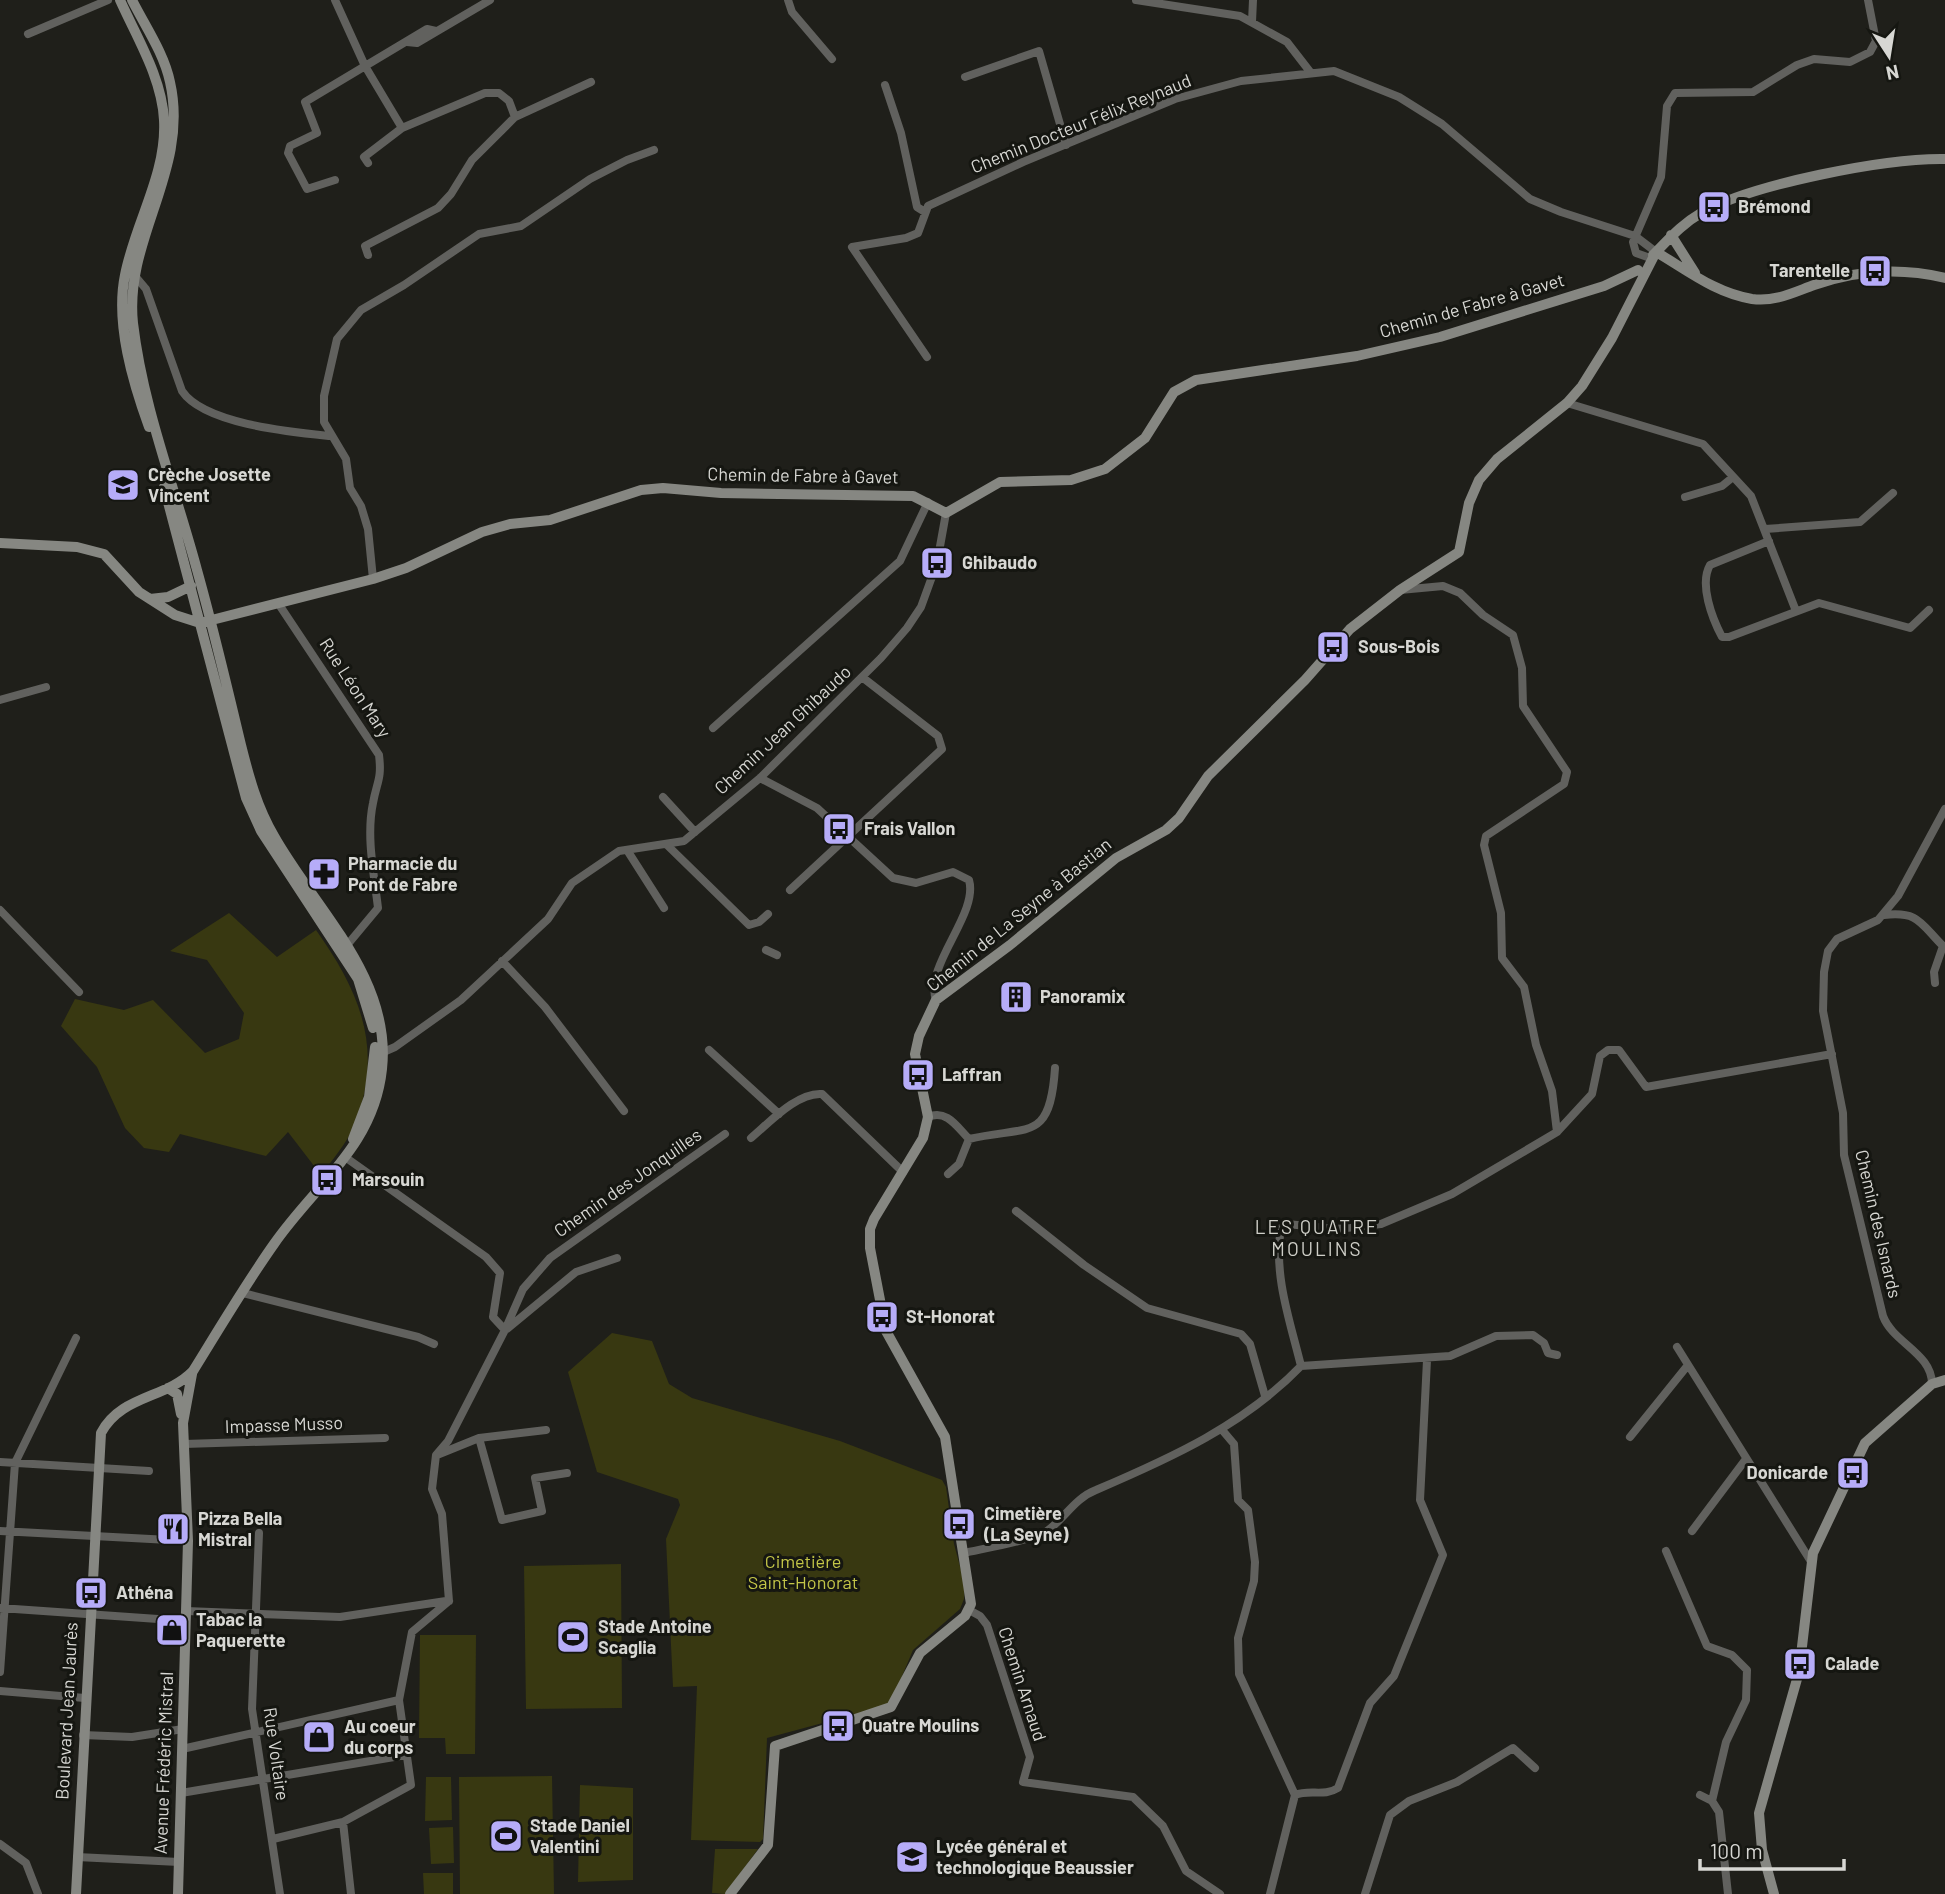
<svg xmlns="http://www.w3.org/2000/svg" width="1945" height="1894" font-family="Barlow,sans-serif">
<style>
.green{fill:#383811}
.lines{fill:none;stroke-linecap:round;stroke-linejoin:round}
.street{stroke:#61615e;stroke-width:8}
.secondary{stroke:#868782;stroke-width:10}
.labels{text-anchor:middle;stroke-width:6;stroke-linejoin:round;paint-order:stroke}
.street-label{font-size:18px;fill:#d7d7d3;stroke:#151611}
.poi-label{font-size:18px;font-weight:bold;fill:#d7d7d3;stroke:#151611;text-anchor:start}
.park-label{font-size:18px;fill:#c4c648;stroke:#151611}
.neighbourhood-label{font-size:19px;letter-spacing:2px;fill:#cecec7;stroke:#151611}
</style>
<rect width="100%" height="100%" fill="#1f1f1a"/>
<path class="green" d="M229,913L277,957L316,930C360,992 385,1050 354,1126C347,1143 332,1160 321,1175L288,1132L266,1156L180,1134L169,1152L144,1148L125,1128L97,1067L61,1026L75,999L124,1010L153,1000L205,1053L239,1039L244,1013L207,960L170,951Z
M612,1333L652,1341L669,1384L692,1398L840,1441L942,1480L946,1487L954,1544L965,1585L964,1599L960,1609L913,1650L892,1700L882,1707L767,1738L763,1839L760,1842L691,1840L697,1686L673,1687L666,1539L680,1505L678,1499L597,1472L568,1372Z
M621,1564L622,1708L526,1709L524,1566Z
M420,1635H476L475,1754H446L445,1738H419Z
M552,1776L554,1894H460L459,1777Z
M426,1777H451L452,1820L425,1821Z
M580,1785L633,1788V1880L578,1882Z
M453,1827L454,1863L431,1864L429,1828Z
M715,1849H758L725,1894L712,1893Z
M423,1873H453V1894H424Z"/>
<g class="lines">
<path class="street" d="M335,0L365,66L402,128
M788,0L792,12L832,59
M1136,0L1240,16L1287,42L1311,73
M1252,22L1253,0
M28,34L108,0
M407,42L417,43L490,0
M965,77L1039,51L1066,145
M885,85L901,133L917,207L925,212
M368,163L364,157L402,128L485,93H499L509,101L515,117
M335,180L307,189L288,153L290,146L317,133L305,102L427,29L436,31
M368,255L365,246L438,208L451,194L472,160L515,117L591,82
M1653,259L1636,253L1633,242L1661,177L1667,106L1675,93L1753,92L1797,65L1814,59L1850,62L1870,52L1876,41L1868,0
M135,276L146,289L182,391C204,424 291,432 330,436
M927,357L852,247L906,238L918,233L928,206L1023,162L1175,99L1241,81L1334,71L1399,97L1442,124L1530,199L1561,212L1635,236L1656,252
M1567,403L1703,444L1751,496L1796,611
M1685,497L1722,486L1733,477
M1765,529L1860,522L1893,493
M1769,541L1710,565C1699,584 1712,618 1722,637H1729L1819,603L1910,628L1929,610
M373,579L368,529L361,506L350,488L346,459L324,422V396L337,339L361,310L404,285L479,234L521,226L590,179L627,160L654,150
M1400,590L1443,586L1460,593L1483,615L1513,635L1522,668L1523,706L1567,772L1564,784L1486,836L1484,845L1501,913L1502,958L1524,987L1536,1045L1552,1091L1557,1132
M278,603L379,755C382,779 377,781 373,803C366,836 374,874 378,908L343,950
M0,700L46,687
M713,728L900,561L928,502
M760,778L817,808L893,878L916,883L953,872L969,880C979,914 924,965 936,1000
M663,797L695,832
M666,844L749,925L759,922L768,914
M627,850L664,908
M790,890L942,749L938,736L862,677
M0,910L79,992
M1884,915C1919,911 1920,923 1943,946L1934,972L1935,983
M766,950L777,955
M502,961L545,1007L624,1111
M709,1050L779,1114
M379,1054L395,1047L461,1000L548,919L572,883L619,851L684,841L760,778L881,658L907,628L921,607L937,563L946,513
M928,1117C947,1109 957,1127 969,1139L959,1164L948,1174
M751,1138C769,1123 797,1092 822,1094L903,1172
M969,1139C1028,1125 1050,1144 1055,1068
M345,1157L486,1257L500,1273L493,1317L505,1330L448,1441L436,1455L432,1489L442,1514L449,1601
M1016,1211L1084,1265L1147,1308L1241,1334L1250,1344L1265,1396
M243,1293L418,1337L434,1344
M507,1329L576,1272L617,1258
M505,1330L523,1289L550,1258L725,1134
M1677,1347L1810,1560
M1301,1366C1290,1321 1273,1274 1281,1228L1287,1224L1337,1229L1381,1224L1452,1194L1557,1132L1592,1094L1600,1056L1608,1050H1619L1646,1087L1832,1054
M1301,1366L1450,1356L1496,1336L1533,1335L1544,1343L1548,1353L1557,1355
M1932,1384C1932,1353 1893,1343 1883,1316L1844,1155L1843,1113L1823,1011L1824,972L1828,951L1837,939L1878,920L1898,896L1945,809
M1223,1431L1234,1444L1238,1500L1248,1510L1255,1562L1254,1581L1238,1638L1239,1674L1295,1795L1270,1894
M1630,1437L1688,1365
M479,1438L502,1520L542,1511L535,1478L567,1473
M184,1444L385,1438
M437,1455L479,1438L546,1430
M0,1462L149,1471
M0,1531L188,1541
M1692,1531L1746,1459
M259,1533L252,1709L280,1894
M1666,1551L1707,1646L1732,1655L1747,1670L1746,1700L1726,1742L1712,1801L1719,1812L1728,1894
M964,1553C981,1549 1034,1540 1047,1531C1064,1519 1075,1498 1096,1490C1171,1458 1244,1425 1301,1366
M0,1608L158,1619
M969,1610L980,1616L987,1625L1030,1757L1023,1782L1133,1797L1163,1826L1186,1871L1220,1894
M186,1611L340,1617L446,1601
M0,1672L15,1463L76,1338
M0,1691L85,1698
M83,1735L132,1737L183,1729
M182,1749L399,1700
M181,1793L406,1755
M1295,1795C1310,1789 1324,1797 1338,1788L1370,1703L1394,1676L1443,1555L1420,1500L1427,1360
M1700,1795L1712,1801
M343,1822L351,1894
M273,1839L343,1822L411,1785L399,1700L412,1632L449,1601
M0,1844L26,1863L38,1894
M77,1857L179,1862
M1365,1894L1390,1815L1409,1801L1457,1782L1513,1748L1535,1768"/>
<path class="secondary" d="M120,0C137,38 162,78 164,120C167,174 135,223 125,275C115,323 133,383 149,427
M1671,235L1695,273
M1656,252C1687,270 1715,293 1752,299C1775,302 1792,293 1814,285C1857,270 1900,267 1945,278
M1653,255C1669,239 1682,224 1701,213C1753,184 1885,158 1945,159
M164,487L246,798L261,831L358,979L373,1028
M0,543L77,547L104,554L139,592L175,615L200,623L373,579L406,568L482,532L510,524L550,520L641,490L663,488L721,493L913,496L946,513L1000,482L1071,480L1105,469L1145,438L1174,392L1196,380L1357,356L1440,337L1604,286L1638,270
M150,599L168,597L191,586
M353,1139L369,1097L375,1047
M168,1388L177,1394L181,1414
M76,1894L101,1433C121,1395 166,1399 193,1371C219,1329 245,1285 274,1244C315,1185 374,1146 382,1069C392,978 315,909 274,836C257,807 249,777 241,745C227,686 213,627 197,570C175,488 143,408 133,323C124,238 190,170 170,82C164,53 145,26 132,0
M178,1894L188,1541L183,1423L192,1374
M730,1894L768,1845L775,1746L891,1707L920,1653L965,1616L971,1604L945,1437L886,1331L870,1248V1229L874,1219L923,1138L928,1117L915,1054L919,1036L936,1000L1010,945L1116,858L1166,830L1179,818L1208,776L1305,680L1350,629L1400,590L1459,552L1469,503L1479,480L1497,459L1567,403L1582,386L1612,338L1656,252
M1774,1894L1762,1850L1759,1813L1799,1672L1813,1553L1865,1443L1932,1384L1945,1380"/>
</g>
<defs>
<symbol id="bus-square" viewBox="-11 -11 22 22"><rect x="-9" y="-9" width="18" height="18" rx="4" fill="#b6acf8" stroke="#151611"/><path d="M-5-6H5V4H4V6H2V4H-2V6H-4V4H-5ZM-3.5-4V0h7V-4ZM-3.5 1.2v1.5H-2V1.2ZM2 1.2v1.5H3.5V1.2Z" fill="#111"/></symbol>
<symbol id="school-square" viewBox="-11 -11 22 22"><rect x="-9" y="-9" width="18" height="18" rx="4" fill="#b6acf8" stroke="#151611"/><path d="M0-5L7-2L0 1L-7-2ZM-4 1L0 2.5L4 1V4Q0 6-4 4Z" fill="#111"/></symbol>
<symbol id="pharmacy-square" viewBox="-11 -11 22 22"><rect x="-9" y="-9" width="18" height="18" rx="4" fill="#b6acf8" stroke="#151611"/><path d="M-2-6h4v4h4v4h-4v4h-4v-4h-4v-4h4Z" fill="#111"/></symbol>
<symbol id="building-square" viewBox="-11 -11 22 22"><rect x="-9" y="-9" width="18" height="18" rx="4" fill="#b6acf8" stroke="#151611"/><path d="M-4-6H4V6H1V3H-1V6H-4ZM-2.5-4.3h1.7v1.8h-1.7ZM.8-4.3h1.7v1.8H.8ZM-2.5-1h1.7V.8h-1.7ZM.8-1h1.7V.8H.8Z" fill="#111"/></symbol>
<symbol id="restaurant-square" viewBox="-11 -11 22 22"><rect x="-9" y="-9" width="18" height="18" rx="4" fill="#b6acf8" stroke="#151611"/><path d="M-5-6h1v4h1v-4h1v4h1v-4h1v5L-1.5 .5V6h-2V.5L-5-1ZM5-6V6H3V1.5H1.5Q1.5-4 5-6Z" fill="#111"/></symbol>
<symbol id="shop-square" viewBox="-11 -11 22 22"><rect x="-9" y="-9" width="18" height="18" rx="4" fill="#b6acf8" stroke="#151611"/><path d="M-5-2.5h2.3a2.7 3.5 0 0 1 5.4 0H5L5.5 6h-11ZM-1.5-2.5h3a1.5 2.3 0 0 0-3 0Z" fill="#111"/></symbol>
<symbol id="stadium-square" viewBox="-11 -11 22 22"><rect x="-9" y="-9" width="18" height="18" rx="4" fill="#b6acf8" stroke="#151611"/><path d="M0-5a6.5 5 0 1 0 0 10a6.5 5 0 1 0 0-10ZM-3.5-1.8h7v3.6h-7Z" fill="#111"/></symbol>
</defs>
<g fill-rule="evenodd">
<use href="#bus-square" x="1695" y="188" width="38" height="38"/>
<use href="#bus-square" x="1856" y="252" width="38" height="38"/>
<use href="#school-square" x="104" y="466" width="38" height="38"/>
<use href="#bus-square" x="918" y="544" width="38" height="38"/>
<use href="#bus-square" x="1314" y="628" width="38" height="38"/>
<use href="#bus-square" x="820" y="810" width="38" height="38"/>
<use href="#pharmacy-square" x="305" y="855" width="38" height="38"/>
<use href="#building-square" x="997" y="978" width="38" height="38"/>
<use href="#bus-square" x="899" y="1056" width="38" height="38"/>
<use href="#bus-square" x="308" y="1161" width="38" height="38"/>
<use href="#bus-square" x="863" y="1298" width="38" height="38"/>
<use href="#bus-square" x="1834" y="1454" width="38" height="38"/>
<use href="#bus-square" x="940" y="1505" width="38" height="38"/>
<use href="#restaurant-square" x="154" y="1510" width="38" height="38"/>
<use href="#bus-square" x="72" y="1574" width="38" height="38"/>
<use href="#shop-square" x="153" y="1611" width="38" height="38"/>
<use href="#stadium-square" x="554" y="1618" width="38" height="38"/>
<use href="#bus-square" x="1781" y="1645" width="38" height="38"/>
<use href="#bus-square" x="819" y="1707" width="38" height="38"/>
<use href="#shop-square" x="300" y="1718" width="38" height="38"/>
<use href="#stadium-square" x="487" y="1817" width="38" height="38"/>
<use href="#school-square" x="893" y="1838" width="38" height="38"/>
</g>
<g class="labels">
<g class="street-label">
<text transform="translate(1081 124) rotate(-22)" y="6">Chemin Docteur Félix Reynaud</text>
<text transform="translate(1472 306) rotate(-16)" y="6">Chemin de Fabre à Gavet</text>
<text transform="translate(803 476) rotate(1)" y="6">Chemin de Fabre à Gavet</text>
<text transform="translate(355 688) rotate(57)" y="6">Rue Léon Mary</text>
<text transform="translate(783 730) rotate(-43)" y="6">Chemin Jean Ghibaudo</text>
<text transform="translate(1019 915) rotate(-39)" y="6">Chemin de La Seyne à Bastian</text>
<text transform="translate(628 1183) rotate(-35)" y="6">Chemin des Jonquilles</text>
<text transform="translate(1878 1224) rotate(77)" y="6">Chemin des Isnards</text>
<text transform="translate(284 1425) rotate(-2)" y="6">Impasse Musso</text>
<text transform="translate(1022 1684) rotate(72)" y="6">Chemin Arnaud</text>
<text transform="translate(67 1711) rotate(-87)" y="6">Boulevard Jean Jaurès</text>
<text transform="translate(276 1754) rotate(82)" y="6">Rue Voltaire</text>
<text transform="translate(164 1763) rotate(-88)" y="6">Avenue Frédéric Mistral</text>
</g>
<g class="poi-label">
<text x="1738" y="213">Brémond</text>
<text x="1850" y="277" text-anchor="end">Tarentelle</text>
<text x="148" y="481">Crèche Josette<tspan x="148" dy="21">Vincent</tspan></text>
<text x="962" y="569">Ghibaudo</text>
<text x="1358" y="653">Sous-Bois</text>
<text x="864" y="835">Frais Vallon</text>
<text x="348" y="870">Pharmacie du<tspan x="348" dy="21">Pont de Fabre</tspan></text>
<text x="1040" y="1003">Panoramix</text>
<text x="942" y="1081">Laffran</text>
<text x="352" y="1186">Marsouin</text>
<text x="906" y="1323">St-Honorat</text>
<text x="1828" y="1479" text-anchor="end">Donicarde</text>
<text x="984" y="1520">Cimetière<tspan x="984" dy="21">(La Seyne)</tspan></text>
<text x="198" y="1525">Pizza Bella<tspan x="198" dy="21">Mistral</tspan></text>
<text x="116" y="1599">Athéna</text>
<text x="196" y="1626">Tabac la<tspan x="196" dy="21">Paquerette</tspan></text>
<text x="598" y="1633">Stade Antoine<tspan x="598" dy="21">Scaglia</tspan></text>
<text x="1825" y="1670">Calade</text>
<text x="862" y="1732">Quatre Moulins</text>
<text x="344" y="1733">Au coeur<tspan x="344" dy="21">du corps</tspan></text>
<text x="530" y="1832">Stade Daniel<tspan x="530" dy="21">Valentini</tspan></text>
<text x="936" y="1853">Lycée général et<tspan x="936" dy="21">technologique Beaussier</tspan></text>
</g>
<g class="park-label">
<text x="803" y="1568">Cimetière<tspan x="803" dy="21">Saint-Honorat</tspan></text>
</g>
<g class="neighbourhood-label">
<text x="1317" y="1234">LES QUATRE<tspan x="1317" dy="22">MOULINS</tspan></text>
</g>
</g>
<g transform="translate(1889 56) rotate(168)" stroke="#151611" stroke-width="5" paint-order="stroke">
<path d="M0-5L12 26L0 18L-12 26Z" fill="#d7d7d3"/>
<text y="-10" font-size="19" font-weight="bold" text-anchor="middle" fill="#d7d7d3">N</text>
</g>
<path d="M1700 1859v10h144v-10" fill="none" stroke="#d7d7d3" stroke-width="3.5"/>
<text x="1710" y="1859" font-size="21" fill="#d7d7d3" stroke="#151611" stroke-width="5" paint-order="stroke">100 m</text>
</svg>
